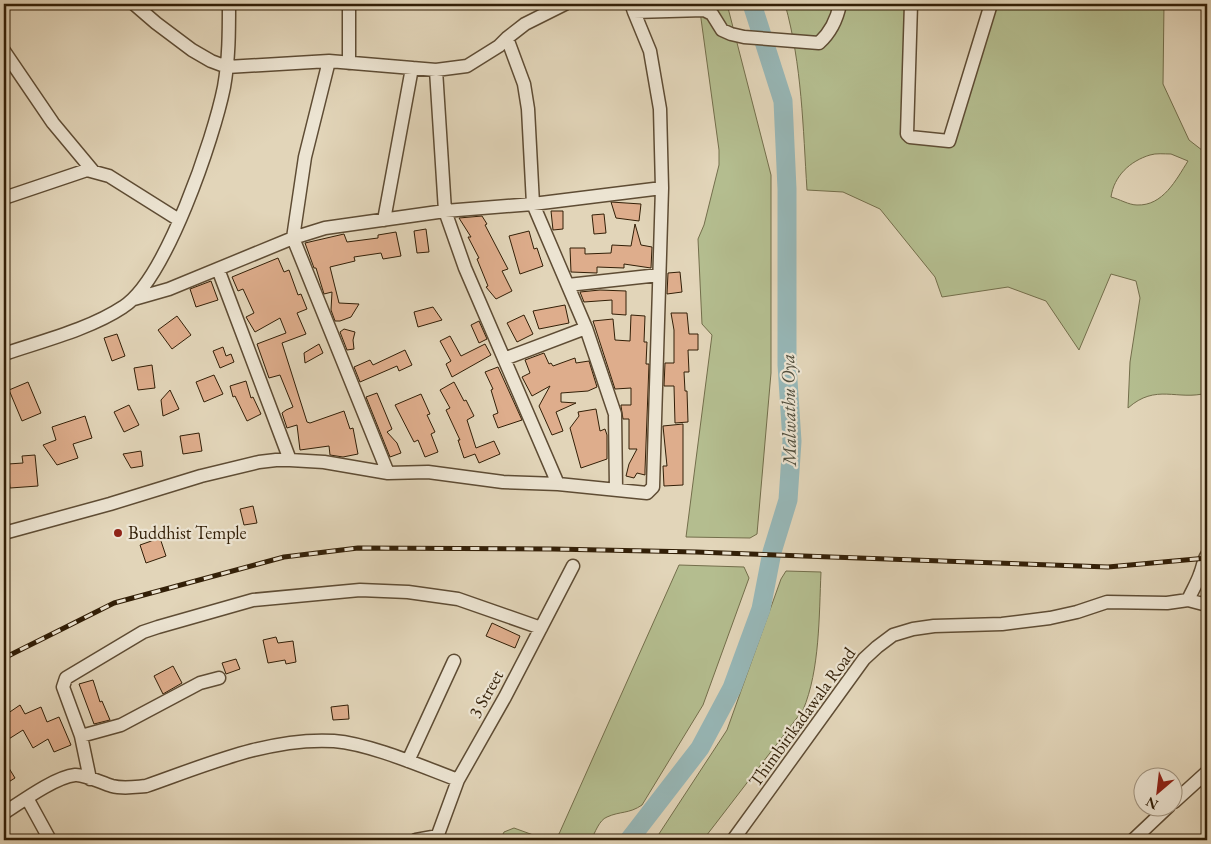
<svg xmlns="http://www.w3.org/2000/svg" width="1211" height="844" font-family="'EB Garamond',serif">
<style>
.green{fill:#b4bd8f;stroke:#736e4b;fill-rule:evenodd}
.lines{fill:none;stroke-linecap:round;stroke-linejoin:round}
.river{stroke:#97b7b7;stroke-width:19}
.building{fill:#dead8c;stroke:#321f07}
.street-casing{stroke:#5e4c34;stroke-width:15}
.street{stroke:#ece4d2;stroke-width:12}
.rail-casing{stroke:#321f07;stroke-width:5}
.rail{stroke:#ece4d2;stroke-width:3;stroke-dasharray:9;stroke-linecap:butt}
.poi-dot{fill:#8f2418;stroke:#ece4d2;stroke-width:2}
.labels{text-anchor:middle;stroke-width:4.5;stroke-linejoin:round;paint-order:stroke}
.poi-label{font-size:18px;fill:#321f07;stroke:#ece4d2;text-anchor:start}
.street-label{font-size:18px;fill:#321f07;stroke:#ece4d2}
.water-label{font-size:19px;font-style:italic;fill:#504d3c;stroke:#ece4d2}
</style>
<rect width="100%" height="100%" fill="#e2d5b9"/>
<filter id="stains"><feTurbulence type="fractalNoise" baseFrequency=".004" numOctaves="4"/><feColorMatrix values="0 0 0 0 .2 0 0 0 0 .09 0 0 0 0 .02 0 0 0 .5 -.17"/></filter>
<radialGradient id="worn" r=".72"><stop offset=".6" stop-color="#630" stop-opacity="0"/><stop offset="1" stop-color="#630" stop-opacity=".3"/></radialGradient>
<path class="green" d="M699,4H727L771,175V373L757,534L750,538L686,537L712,335L702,324L698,239L704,225L719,165V150Z
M785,4H911L907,134L949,141L991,4H1164L1163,84L1189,140L1207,154V393C1177,401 1156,383 1128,408L1130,362L1140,298L1136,281L1111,274L1079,350L1046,301L1008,287L942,297L935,277L880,209L843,192L807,190C803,128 802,65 785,4ZM1171,154L1188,161C1176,180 1163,206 1137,205C1129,205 1119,199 1111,197C1114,176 1130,161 1150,155C1156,153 1164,154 1171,154Z
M679,565L744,567L749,578L703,705L642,805C629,814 620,811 607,817C599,820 595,833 591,840H500L504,832L514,828L547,840L559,834Z
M786,571L821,572C819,615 820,670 803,710L703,840H655L727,730L781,579Z"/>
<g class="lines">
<path class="river" d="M629,840L700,748L732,688L761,609L772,552L788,500L792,441L787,365V189L783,101L752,4"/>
</g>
<path class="building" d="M611,202L641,204L639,221L616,218Z
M551,211H563V229L553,230Z
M604,214L606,233L594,234L592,215Z
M482,216L487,224L485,225L508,269L502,271L512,291L496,299L486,287L488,286L477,259L479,258L468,237H471L459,218Z
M635,224L641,245L652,247L651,268L624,264V268L597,267V273L571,272L570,248H585V254L611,253L612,245L631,246Z
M426,229L429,252L417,253L414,231Z
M529,231L534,249L537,248L543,266L520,274L509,236Z
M396,232L401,256L383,259L381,253L354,257L355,261L330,267L339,303L359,304L351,317L340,321H335L331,310L332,292L324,294L316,268H314L305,243L344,234L347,242L378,238V235Z
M278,258L284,272L289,270L298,295L301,294L307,309L297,313L306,334L282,343L307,422L310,423L344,411L350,429L353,428L358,454L343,457L330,455L329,446L300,450L297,425L287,428L282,413L286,410L293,407L280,375L269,378L257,344L286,333L280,318L255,332L246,317L254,313L243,289L238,291L232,277Z
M680,272L682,292L667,294L668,273Z
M211,281L218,300L196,307L190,289Z
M600,290L626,291V315L612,314V300L584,302L580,292Z
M565,305L569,323L539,329L533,311Z
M433,307L442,320L418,327L414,312Z
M671,313H687L689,334H698V350H688L689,372H684L685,391H687L688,422L675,423L674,386H664L665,363H674V330Z
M524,315L533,334L517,342L507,323Z
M631,315L645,316L644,342H647L646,364H649L645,470V475L637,473L634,478L626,476L629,464L637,449H629V419H623L621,406V405H631V388L615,389L593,321L613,319L615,340L630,341Z
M177,316L191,335L172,349L158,330Z
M479,321L487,339L479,343L471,325Z
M344,329L355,332L353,340L354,349L347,350L340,332Z
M117,334L125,356L112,361L104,338Z
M450,336L461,356L485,344L491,355L452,377L446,364L451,361L440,341Z
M319,344L323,353L305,363L304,353Z
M223,347L226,356L231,354L234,362L220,368L213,351Z
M405,350L412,365L399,371L397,366L360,382L354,367L370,360L373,365Z
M544,353L549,364L551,363L553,366L575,358L576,363L589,361L597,387L588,391L561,393V402L576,403L556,412L563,431L552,435L539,406L550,386L532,396L522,377L530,373L525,360Z
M152,365L155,388L138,390L134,368Z
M498,367L522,420L498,428L493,415L498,413L491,390L493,389L485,372Z
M214,375L223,394L204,402L196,382Z
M246,381L251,398L253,397L261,414L247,421L235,396L233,397L230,386Z
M28,382L41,413L22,421L9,390Z
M454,382L464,401L466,400L474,416L467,420L476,448L494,441L500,454L479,463L475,454L464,458L458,440H460L446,410L450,408L440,390Z
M170,390L179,409L163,416L161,400Z
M377,393L392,429L387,432L397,443L401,453L390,457L366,397Z
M421,394L430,414L427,415L435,432L431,434L438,452L425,457L418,440L414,442L395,405Z
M129,405L139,425L124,432L114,412Z
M596,409L600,431L605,429L607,435V459L581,468L570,428L579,416L578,412Z
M85,416L92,438L73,444L78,458L57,465L43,445L56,440L52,427Z
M683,424V485L664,486L663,466H667L663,426Z
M199,433L202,451L183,454L180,436Z
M141,451L143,466L131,468L123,454Z
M35,455L38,486L10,488L8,464L23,463L22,456Z
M253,506L257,523L244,525L240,509Z
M160,538L166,556L146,563L140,545Z
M492,623L520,636L515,648L486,636Z
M276,637L278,643L293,641L296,662L286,664L285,660L268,663L263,640Z
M236,659L240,669L226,674L222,663Z
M173,666L182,683L163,694L154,676Z
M93,680L100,702L102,701L110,720L94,724L79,684Z
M20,705L25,714L41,707L47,722L59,717L71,745L54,752L48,739L33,748L23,730L4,742V716Z
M348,705L349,719L333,720L331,707Z
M4,760L15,778L7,783L4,777Z"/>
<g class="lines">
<defs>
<path id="street" d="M134,4L156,23L192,50L211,61L227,67L329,61L436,70L467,66L499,46L507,38L525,24L565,4
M911,4L907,134L910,137L949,141L991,4
M632,6L634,12L704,10L712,14L722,30L731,34L744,37L819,43C830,33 837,19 840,4
M507,38L524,84L528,109L533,204L586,328L615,414L616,489
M4,51L53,123L93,171
M329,61L305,157L293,238L388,473
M349,63V4
M436,70L445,211L465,268L558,484L647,493L653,487L662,188
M4,198L87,170L109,176L179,220
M384,220L412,68
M218,269L290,460
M568,285L659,275
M134,299L169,289L293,238L325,228L445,211L533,204L662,188L660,109L650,51L634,12
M4,354C42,341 90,329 123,307C166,280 214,137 224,87C229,59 229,31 229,4
M504,359L586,328
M4,533L110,504L201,476L259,462L276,460H290L324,462L388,473L428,472L503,482L558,484
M1188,600C1192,591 1197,583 1200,574C1203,567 1203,561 1207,555
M81,736L121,725L200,683L219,678
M408,761L454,661
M90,779L81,736L63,687L66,678L143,632L158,627L253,600L360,590L408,592L458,599L541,628
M27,798L50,840
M1174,802L1207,772
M4,813C21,802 55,777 75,775C84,774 102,783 112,786C123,789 134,787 146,786C206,765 270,737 334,741C371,744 423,767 458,780
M416,840L438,836
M436,840L458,780L505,697L573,566
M733,840L864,659L877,647L893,635L913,629L934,626L1002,624L1050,618L1077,612L1107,602L1167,603L1188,600L1207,605
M1133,840L1169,806"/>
</defs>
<use href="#street" class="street-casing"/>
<use href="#street" class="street"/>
<defs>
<path id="rail" d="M4,658L114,603L284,557L358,548L553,549L696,552L1108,567L1207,558"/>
</defs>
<use href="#rail" class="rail-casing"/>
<use href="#rail" class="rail"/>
</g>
<circle class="poi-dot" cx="118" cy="533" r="5"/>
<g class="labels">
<g class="poi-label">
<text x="128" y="539">Buddhist Temple</text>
</g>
<g class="street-label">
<text transform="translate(486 694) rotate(-61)" y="6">3 Street</text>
<text transform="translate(802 717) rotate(-54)" y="6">Thimbirikadawala Road</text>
</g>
<g class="water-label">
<text transform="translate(788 410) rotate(-91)" y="7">Malwathu Oya</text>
</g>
</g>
<rect width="1211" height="844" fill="none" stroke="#e2d5b9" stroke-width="20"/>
<rect x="5" y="5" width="1201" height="834" fill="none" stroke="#321f07" stroke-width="2.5"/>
<rect x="10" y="10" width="1191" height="824" fill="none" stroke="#321f07"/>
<g transform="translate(1158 792) rotate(208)"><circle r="24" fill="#ece4d2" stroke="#a29581"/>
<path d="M0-4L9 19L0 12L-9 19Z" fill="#8f2418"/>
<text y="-8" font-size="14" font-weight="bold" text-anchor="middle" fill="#321f07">N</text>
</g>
<rect width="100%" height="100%" filter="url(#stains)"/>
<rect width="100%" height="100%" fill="url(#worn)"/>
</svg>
